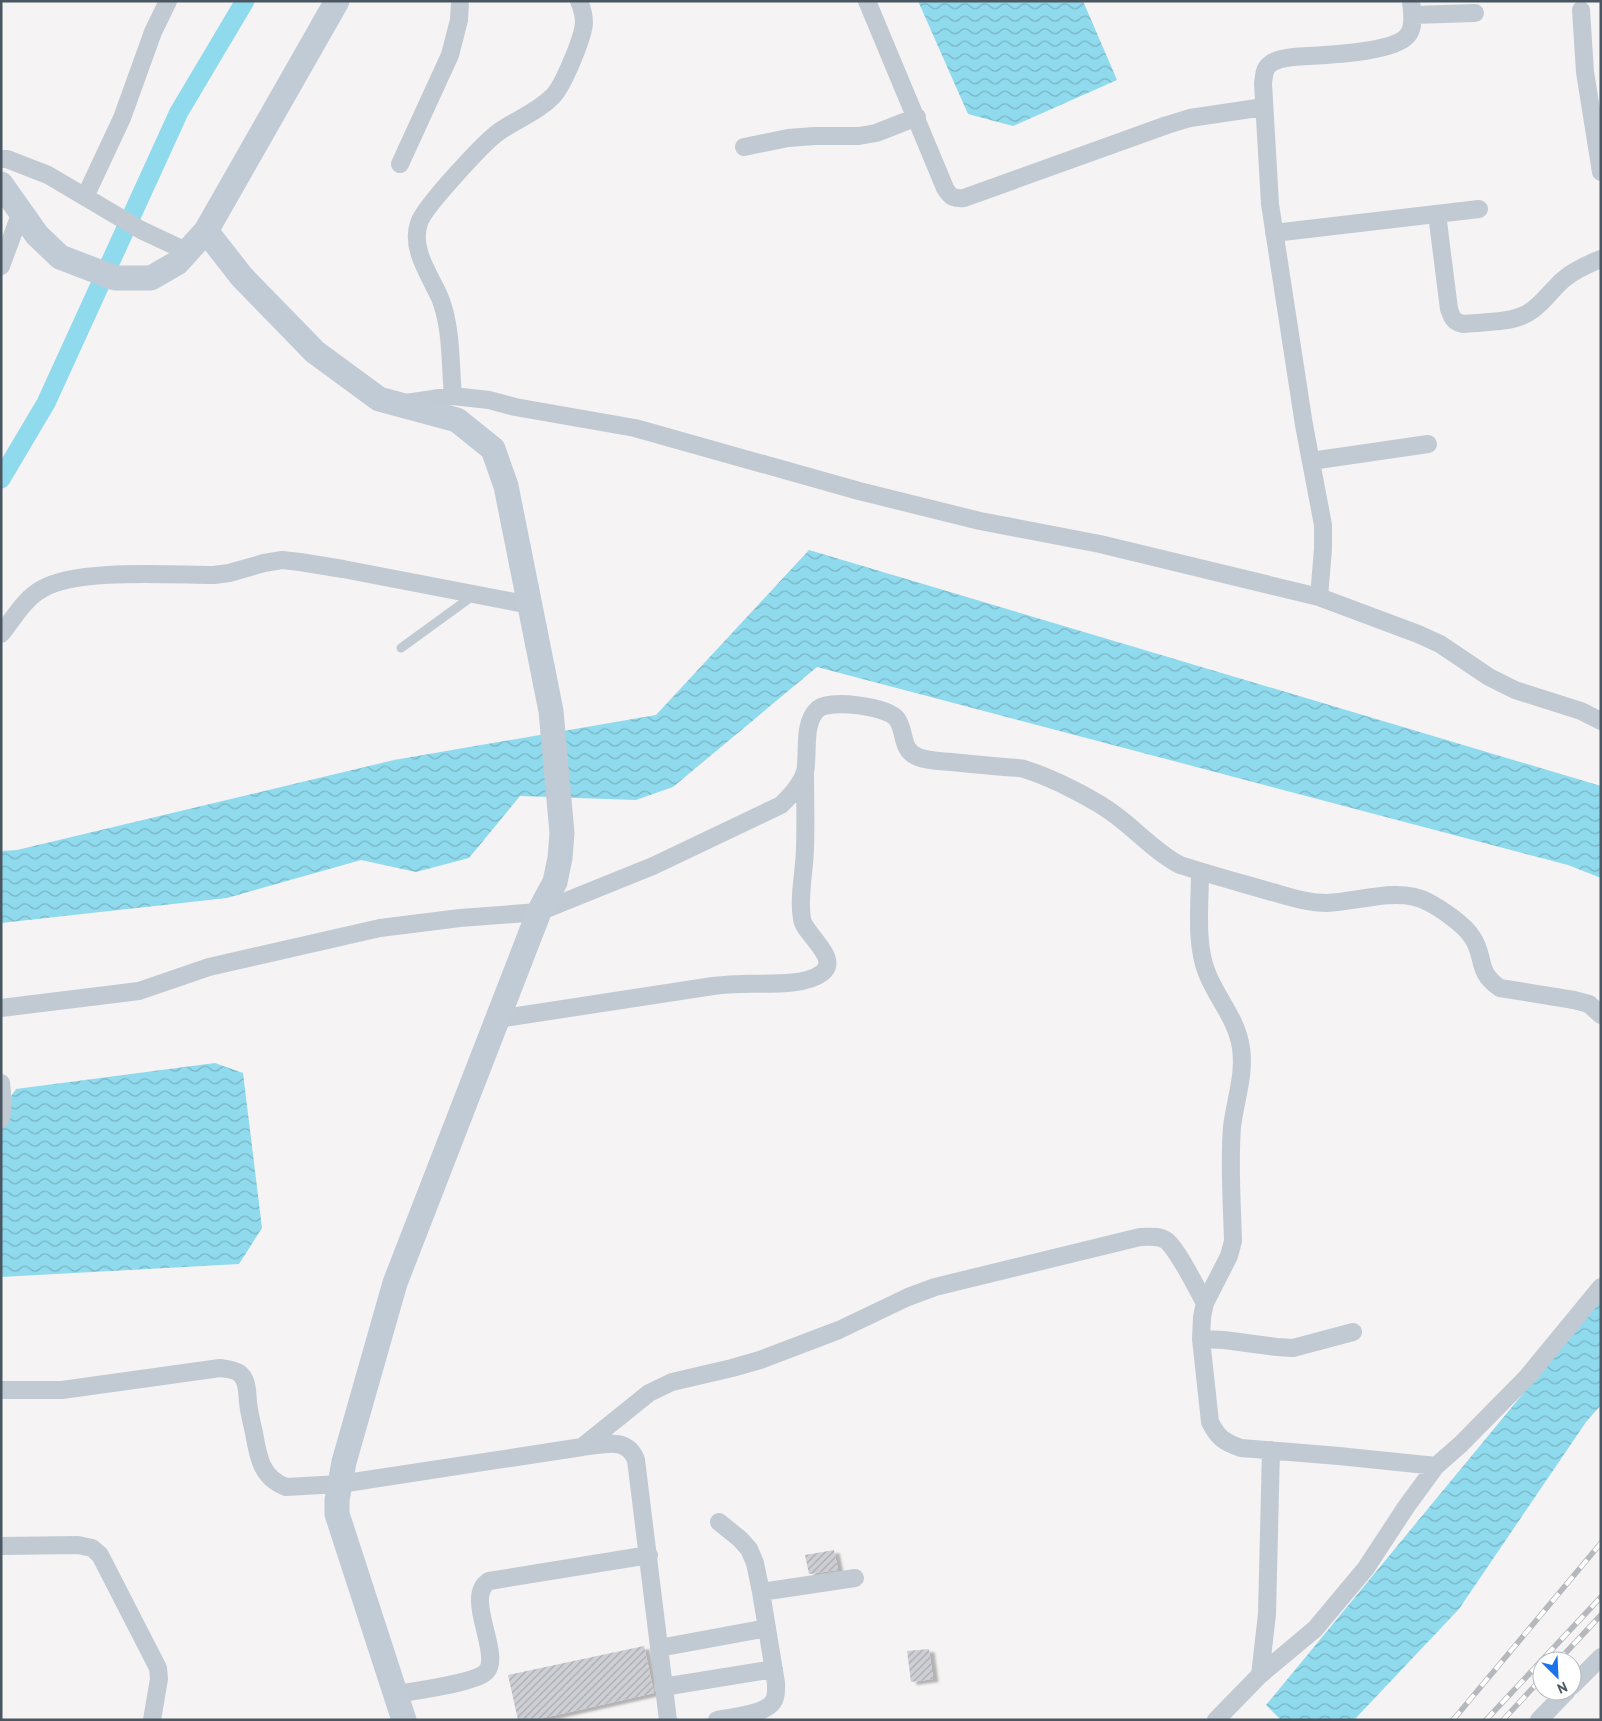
<svg xmlns="http://www.w3.org/2000/svg" width="1602" height="1721" font-family="'PT Sans',sans-serif">
<style>
.water{fill:url(#water-waves)}
.lines{fill:none;stroke-linecap:round;stroke-linejoin:round}
.canal{stroke:#90daee;stroke-width:19}
.building{fill:url(#building-hatch);filter:url(#shadow)}
.lane{stroke:#c1cad2;stroke-width:9}
.street{stroke:#c1cad2;stroke-width:18}
.secondary{stroke:#c1cbd6;stroke-width:25}
.rail-casing{stroke:#b5b8bd;stroke-width:5.5}
.rail{stroke:#fff;stroke-width:4;stroke-dasharray:11;stroke-linecap:butt}
</style>
<defs>
<pattern id="water-waves" width="16" height="10" patternUnits="userSpaceOnUse" patternTransform="scale(1.25)"><rect width="16" height="10" fill="#90daee"/><path d="M0 5q4-4 8 0t8 0" fill="none" stroke="#78b4c4"/></pattern>
<pattern id="building-hatch" width="6" height="6" patternUnits="userSpaceOnUse" patternTransform="scale(1.25)"><rect width="6" height="6" fill="#cdcfd5"/><path d="M-1 1l2-2M0 6l6-6M5 7l2-2" fill="none" stroke="#a8abb0"/></pattern>
<filter id="shadow"><feDropShadow dx="5.5" dy="3" stdDeviation="1" flood-color="#0004"/></filter>
</defs>
<rect width="100%" height="100%" fill="#f5f3f3"/>
<path class="water" d="M918,1H1083L1117,80L1013,126L968,114Z
M809,550L1601,786V878L1568,865L817,667L673,787L636,800L520,796L469,858L416,872L361,860L227,898L1,923V851L17,850L394,760L656,715Z
M215,1063L243,1073L262,1228L239,1264L1,1277V1111L16,1089Z
M1601,1299V1405L1586,1422L1459,1609L1354,1720H1281L1266,1705Z"/>
<g class="lines">
<path class="canal" d="M1,479L46,403L179,112L245,1"/>
</g>
<path class="building" d="M834,1550L838,1570L809,1574L805,1555Z
M644,1646L654,1693L534,1720H518L508,1675Z
M929,1649L933,1679L911,1682L907,1651Z"/>
<g class="lines">
<path class="lane" d="M401,648L474,595"/>
<path class="street" d="M867,1L945,188C950,197 954,199 964,198L1167,125L1190,118L1264,107
M1581,10L1585,72L1601,172
M1413,15L1475,13
M744,147L788,138L815,136H859L876,133L917,117
M1,159H7L48,175L141,230L188,252
M400,164L450,55L459,20L460,1
M85,197L122,118L153,32L168,1
M1437,214L1449,309C1452,318 1454,322 1463,324C1483,322 1510,323 1528,313C1542,305 1551,290 1564,279C1575,270 1588,264 1601,259
M1274,233L1479,209
M1,266L21,212
M453,396C450,364 452,328 440,298C430,275 410,249 419,223C423,208 482,145 496,134C514,120 537,113 553,96C563,86 583,38 584,23C584,15 582,8 579,1
M406,403L453,396L489,400L515,407L635,428L859,491L980,521L1100,544L1319,597L1418,634L1440,644L1489,677L1515,690L1581,711L1601,721
M1311,461L1428,444
M1319,597L1323,549V525L1304,425L1270,204L1263,83C1264,77 1264,69 1269,65C1275,59 1286,58 1294,57C1318,55 1394,54 1408,35C1415,26 1412,12 1411,1
M1,634C13,619 25,598 42,589C77,568 172,575 214,575L229,573L264,563L282,560L300,562L343,569L530,605
M1200,872C1200,903 1195,944 1207,973C1217,999 1237,1019 1241,1048C1245,1075 1235,1101 1232,1127C1229,1165 1232,1203 1233,1241L1229,1256L1205,1303L1202,1317L1201,1339L1210,1422C1218,1438 1224,1442 1241,1448L1339,1456L1436,1466
M1,1008L139,991L209,967L380,928L460,918L539,912L653,866L781,805C790,796 801,785 805,772C809,754 802,723 818,709C830,699 887,706 897,719C906,731 900,750 918,757C928,761 941,761 951,762C969,764 987,765 1004,767C1012,768 1020,767 1027,770C1052,778 1097,800 1118,817C1139,833 1157,853 1180,865C1211,875 1241,883 1272,892C1290,897 1308,903 1327,903C1358,902 1399,886 1428,902C1440,908 1465,925 1472,937C1486,957 1475,971 1500,988L1574,1000L1589,1004L1601,1015
M498,1019L713,986C722,985 731,984 740,984C762,983 804,987 822,973C841,958 804,934 802,919C798,896 805,870 805,847C806,823 805,799 805,775
M1,1083L3,1103L1,1119
M1201,1339L1224,1340L1277,1347L1293,1348L1353,1332
M1,1390H62L220,1368C226,1369 234,1369 239,1373C248,1379 247,1393 248,1402C249,1413 252,1423 254,1433C258,1456 261,1478 286,1487L340,1484L582,1447C604,1445 627,1436 636,1460L668,1720
M582,1447L649,1393L672,1382L732,1368L760,1360L839,1330L908,1297L935,1287L1140,1237C1149,1237 1159,1235 1167,1241C1179,1252 1196,1287 1205,1303
M1,1546L78,1545L92,1548L100,1555L158,1668L159,1679L152,1720
M761,1592L855,1578
M659,1648L767,1628
M1260,1675L1267,1614L1271,1450
M1572,1686L1601,1657
M663,1687L774,1669
M396,1694C414,1691 475,1683 486,1672C503,1655 463,1597 489,1581L649,1555
M717,1720C732,1717 764,1715 773,1702C777,1696 776,1689 776,1683L761,1592L755,1563L749,1549L740,1539L719,1522
M1216,1720L1260,1675L1315,1629L1366,1568L1406,1507L1436,1466L1461,1444L1527,1377L1601,1287
M1539,1720L1567,1691"/>
<path class="secondary" d="M1,184L37,235L60,257L115,278H151L177,263L206,231L337,1
M206,231L242,277L315,352L379,399L457,420L493,449L506,486L551,711L562,833L560,858L555,882L539,912L395,1283L344,1462L337,1500V1514L404,1720"/>
<defs>
<path id="rail" d="M1558,1661L1601,1615
M1453,1720L1601,1543
M1486,1720L1601,1597
M1503,1720L1542,1678"/>
</defs>
<use href="#rail" class="rail-casing"/>
<use href="#rail" class="rail"/>
</g>
<rect width="1602" height="1721" fill="none" stroke="#4a5661" stroke-width="5"/>
<g transform="translate(1557 1676) rotate(156)"><circle r="24" fill="#ffffff" stroke="#b7bbc0"/>
<path d="M0-4L9 19L0 12L-9 19Z" fill="#1a73e8"/>
<text y="-8" font-size="14" font-weight="bold" text-anchor="middle" fill="#4a5661">N</text>
</g>
</svg>
